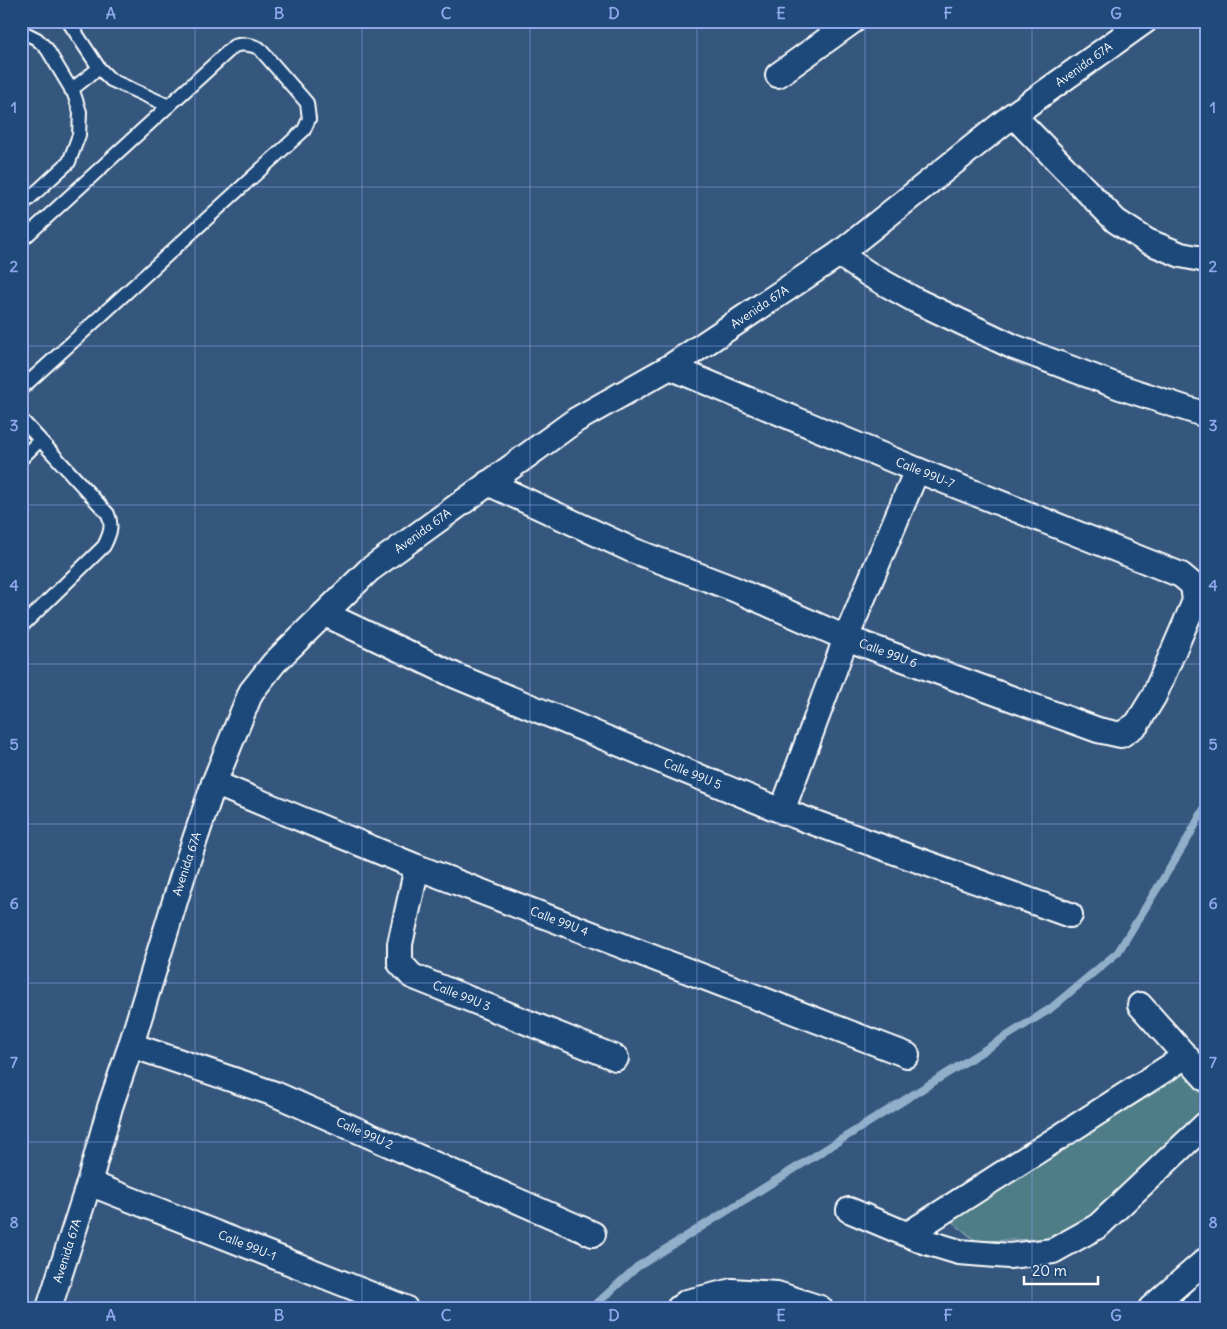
<svg xmlns="http://www.w3.org/2000/svg" width="1227" height="1329" font-family="Delius,sans-serif">
<style>
.green{fill:#4f7d87;stroke:#a7bec3}
.lines{fill:none;stroke-linecap:round;stroke-linejoin:round}
.stream{stroke:#92afc9;stroke-width:8}
.lane-casing{stroke:#fff;stroke-width:16}
.street-casing{stroke:#fff;stroke-width:28}
.lane{stroke:#1f4a7a;stroke-width:12}
.street{stroke:#1f4a7a;stroke-width:24}
.grid{fill:none;stroke:#8ea6ec;stroke-width:1;stroke-opacity:0.55}
.labels{text-anchor:middle;stroke-width:5;stroke-linejoin:round;paint-order:stroke}
.street-label{font-size:12px;fill:#fff;stroke:#1f4a7a}
.neatline{fill:none;stroke:#8ea6ec;stroke-width:2}
.grid-label{font-size:16px;text-anchor:middle;font-weight:bold;fill:#8ea6ec}
</style>
<rect width="100%" height="100%" fill="#35577e"/>
<filter id="ink" filterUnits="userSpaceOnUse"><feTurbulence type="fractalNoise" baseFrequency=".02" numOctaves="2"/><feDisplacementMap in="SourceGraphic" scale="10" xChannelSelector="R" yChannelSelector="G"/><feConvolveMatrix kernelMatrix="1 2 1 2 8 2 1 2 1" color-interpolation-filters="sRGB"/></filter>
<g filter="url(#ink)">
<path class="green" d="M1184,1074L1206,1100V1109L1094,1215L1045,1239L976,1241L951,1221Z"/>
<g class="lines">
<path class="stream" d="M592,1308L637,1267L1050,1009L1118,952L1187,840L1206,805"/>
<defs>
<path id="lane" d="M68,21L99,68L111,80L169,106
M21,31L37,39L47,49L74,94L80,112L79,135L69,162L21,206
M71,90L99,68
M21,241L234,46C243,43 250,44 259,48L307,103L309,119L304,130L21,389
M21,419L108,514C113,526 110,534 104,546L21,627
M21,459L40,440"/>
<g id="street">
<path d="M778,75L853,21"/>
<path d="M1013,115L1116,221L1147,241L1181,255L1206,260"/>
<path d="M839,254L870,275L915,300L1014,347L1120,387L1206,415"/>
<path id="s1" d="M488,483L632,550L734,589L846,638L1098,730L1121,735L1137,724L1154,696L1195,601L1193,585L1181,575L917,470L670,367"/>
<path id="s2" d="M325,614L456,676L782,811L1070,915"/>
<path id="s3" d="M214,783L417,867L907,1055"/>
<path d="M782,811L846,638L917,470"/>
<path id="s4" d="M417,867L400,944V963L412,976L616,1058"/>
<path d="M1140,1005L1206,1079"/>
<path id="s5" d="M131,1045L275,1094L593,1234"/>
<path id="s6" d="M89,1183L405,1308"/>
<path d="M849,1210L923,1241L959,1252L1009,1256L1053,1251L1098,1226L1206,1124"/>
<path d="M908,1234L1186,1056"/>
<path id="s7" d="M49,1308L89,1183L110,1107L131,1045L182,878L214,783L251,692L274,663L369,570L576,420L670,367L839,254L1013,115L1145,21"/>
<path d="M679,1308L687,1302L732,1291L777,1294L820,1308"/>
<path d="M1151,1308L1206,1260"/>
<path d="M1192,1308L1206,1294"/>
</g>
</defs>
<use href="#lane" class="lane-casing"/>
<use href="#street" class="street-casing"/>
<use href="#lane" class="lane"/>
<use href="#street" class="street"/>
</g>
</g>
<path class="grid" d="M195,21V1308M362,21V1308M530,21V1308M697,21V1308M865,21V1308M1032,21V1308M21,187H1206M21,346H1206M21,505H1206M21,664H1206M21,824H1206M21,983H1206M21,1142H1206"/>
<g class="labels">
<g class="street-label">
<text dy="4" stroke="none"><textPath href="#s7" startOffset="1695">Avenida 67A</textPath></text>
<text dy="4" stroke="none"><textPath href="#s7" startOffset="1290">Avenida 67A</textPath></text>
<text transform="translate(925 473) rotate(22)" y="4">Calle 99U-7</text>
<text dy="4" stroke="none"><textPath href="#s7" startOffset="885">Avenida 67A</textPath></text>
<text dy="4" stroke="none"><textPath href="#s1" startOffset="435">Calle 99U 6</textPath></text>
<text dy="4" stroke="none"><textPath href="#s2" startOffset="401">Calle 99U 5</textPath></text>
<text dy="4" stroke="none"><textPath href="#s7" startOffset="465">Avenida 67A</textPath></text>
<text dy="4" stroke="none"><textPath href="#s3" startOffset="372">Calle 99U 4</textPath></text>
<text dy="4" stroke="none"><textPath href="#s4" startOffset="169">Calle 99U 3</textPath></text>
<text dy="4" stroke="none"><textPath href="#s5" startOffset="250">Calle 99U 2</textPath></text>
<text dy="4" stroke="none"><textPath href="#s6" startOffset="170">Calle 99U-1</textPath></text>
<text dy="4" stroke="none"><textPath href="#s7" startOffset="60">Avenida 67A</textPath></text>
</g>
</g>
<rect width="1227" height="1329" fill="none" stroke="#1f4a7a" stroke-width="55"/>
<path d="M1024 1276v8h74v-8" fill="none" stroke="#ffffff" stroke-width="2.5"/>
<text x="1032" y="1276" font-size="15" fill="#ffffff" stroke="#1f4a7a" stroke-width="4" paint-order="stroke">20 m</text>
<rect x="28" y="28" width="1172" height="1274" class="neatline"/>
<g class="grid-label">
<text x="111" y="19">A</text>
<text x="279" y="19">B</text>
<text x="446" y="19">C</text>
<text x="614" y="19">D</text>
<text x="781" y="19">E</text>
<text x="948" y="19">F</text>
<text x="1116" y="19">G</text>
<text x="14" y="113">1</text>
<text x="1213" y="113">1</text>
<text x="14" y="272">2</text>
<text x="1213" y="272">2</text>
<text x="14" y="431">3</text>
<text x="1213" y="431">3</text>
<text x="14" y="591">4</text>
<text x="1213" y="591">4</text>
<text x="14" y="750">5</text>
<text x="1213" y="750">5</text>
<text x="14" y="909">6</text>
<text x="1213" y="909">6</text>
<text x="14" y="1068">7</text>
<text x="1213" y="1068">7</text>
<text x="14" y="1228">8</text>
<text x="1213" y="1228">8</text>
<text x="111" y="1321">A</text>
<text x="279" y="1321">B</text>
<text x="446" y="1321">C</text>
<text x="614" y="1321">D</text>
<text x="781" y="1321">E</text>
<text x="948" y="1321">F</text>
<text x="1116" y="1321">G</text>
</g>
</svg>
